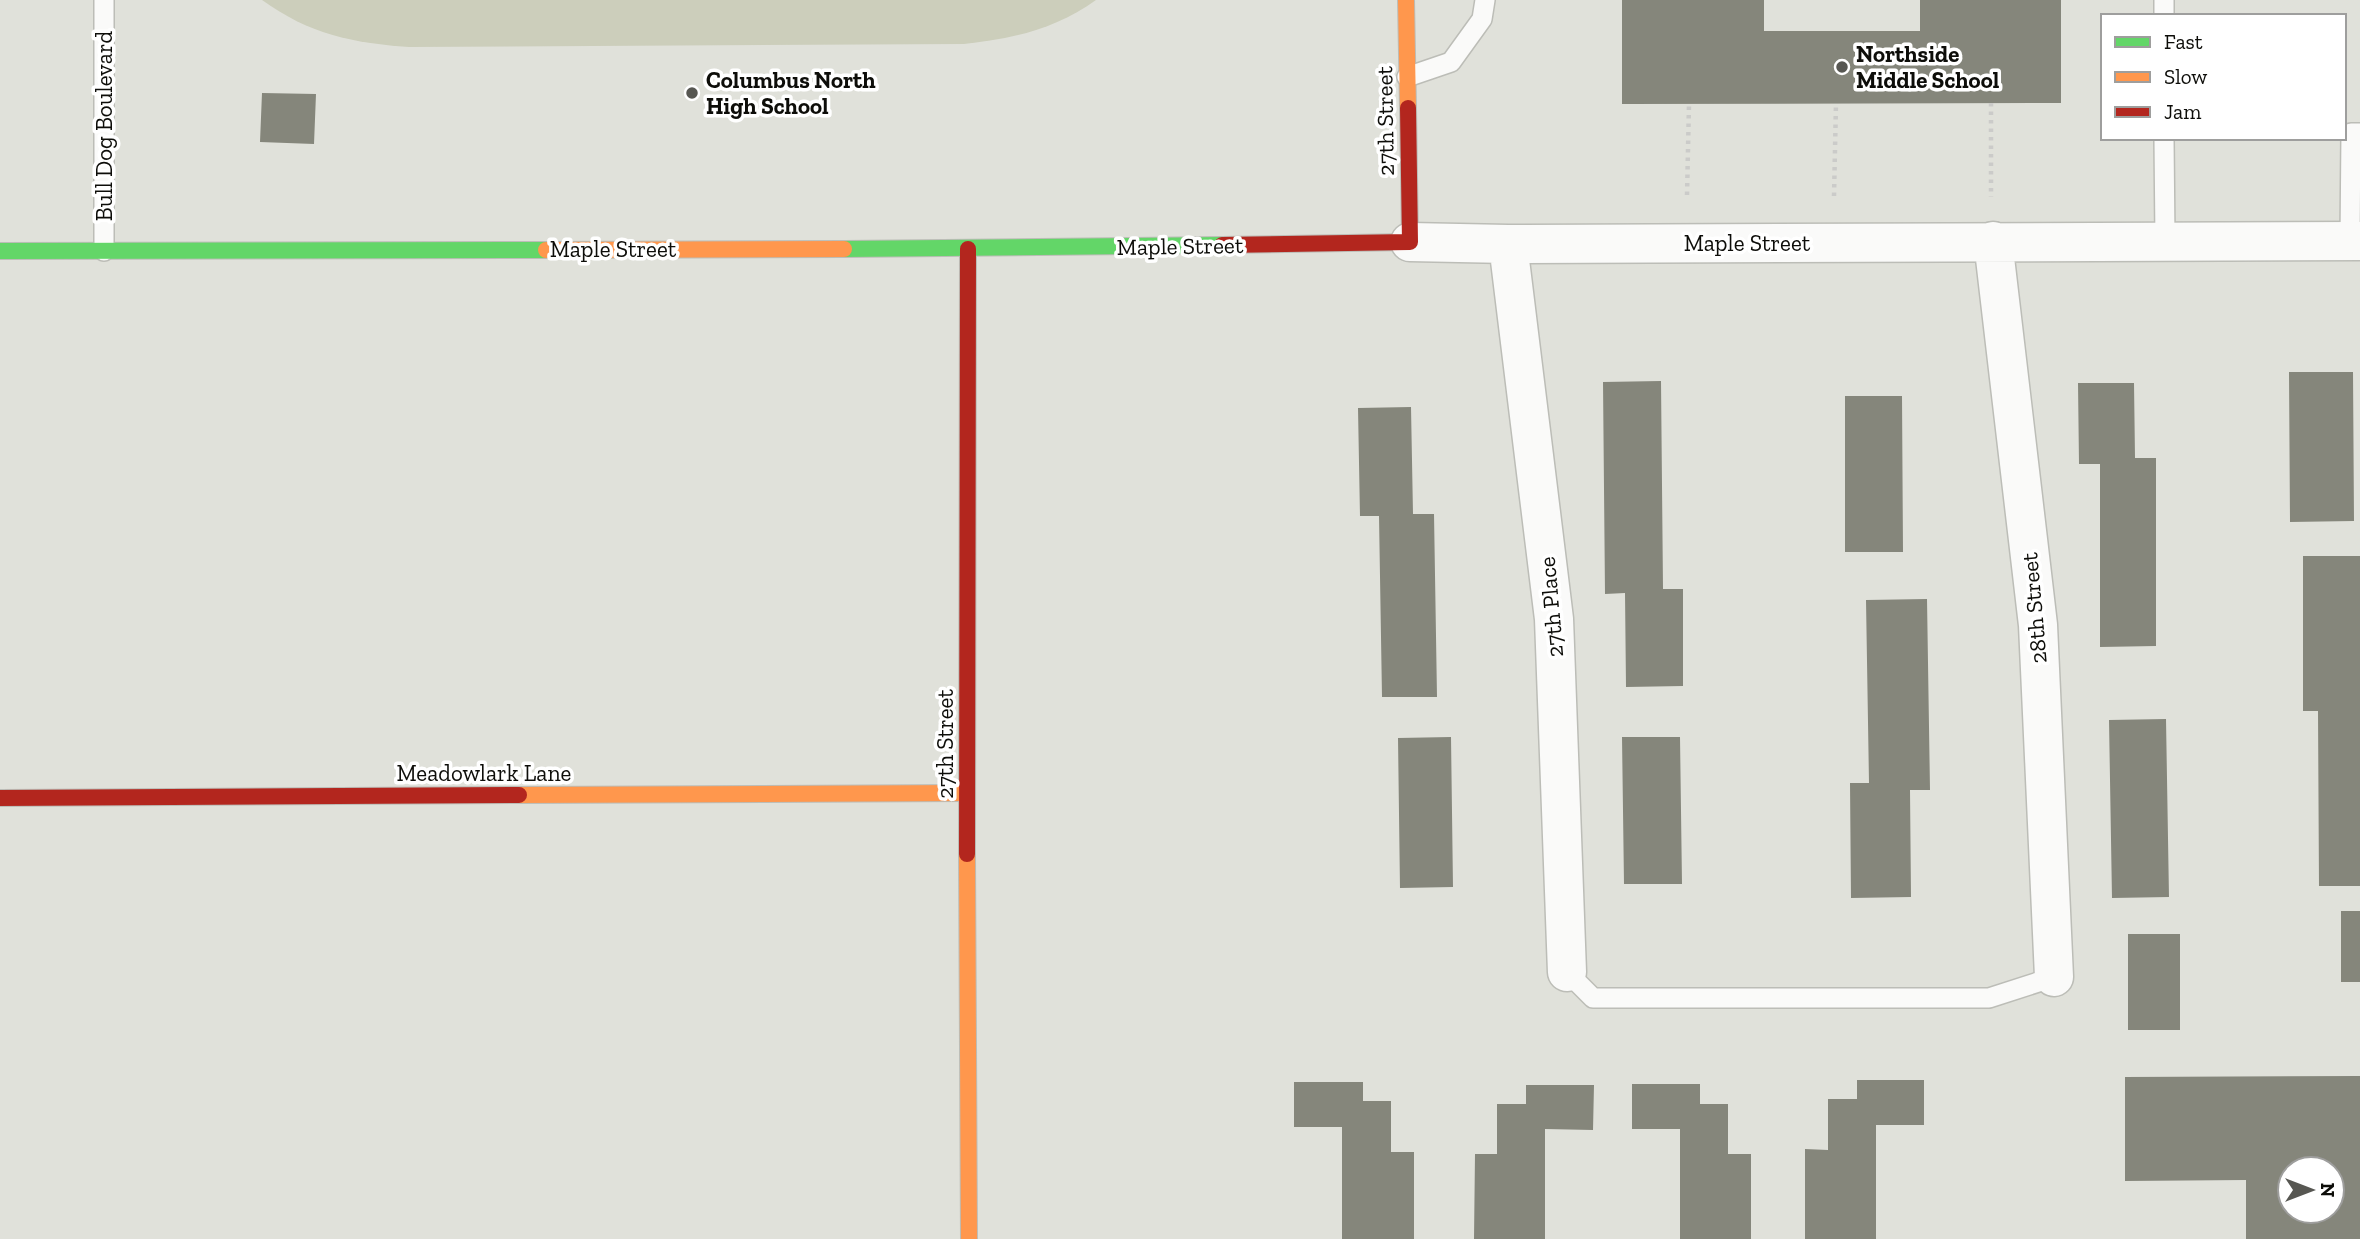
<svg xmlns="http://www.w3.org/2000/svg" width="2360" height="1239" font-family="'Zilla Slab',serif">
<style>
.green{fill:#cccebb}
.building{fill:#85867b;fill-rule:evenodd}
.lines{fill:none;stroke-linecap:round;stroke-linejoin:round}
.lane-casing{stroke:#bcbdb7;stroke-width:22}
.street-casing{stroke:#bcbdb7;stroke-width:41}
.fast-casing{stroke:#bcbdb7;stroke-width:18}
.slow-casing{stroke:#bcbdb7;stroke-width:18}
.jam-casing{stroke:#bcbdb7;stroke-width:18}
.path{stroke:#cbcbc9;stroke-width:4.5;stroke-dasharray:3.5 5;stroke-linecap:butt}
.lane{stroke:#fafaf9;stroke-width:19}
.street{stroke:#fafaf9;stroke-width:38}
.fast{stroke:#63d668;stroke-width:16}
.slow{stroke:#ff974d;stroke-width:16}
.jam{stroke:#b3261e;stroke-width:16}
.poi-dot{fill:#575752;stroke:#fff;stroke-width:2.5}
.labels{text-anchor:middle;stroke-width:7;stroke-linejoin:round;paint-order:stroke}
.poi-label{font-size:23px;font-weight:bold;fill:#0d0d09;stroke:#fff;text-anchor:start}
.street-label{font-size:23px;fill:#0d0d09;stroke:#fff}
</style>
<rect width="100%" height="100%" fill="#e0e1da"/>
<path class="green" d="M262,0H1096C1056,29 1012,39 964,44L409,47C352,43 309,34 262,0Z"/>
<path class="building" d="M1622,0H1764V31H1920V0H2061V103L1622,104Z
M262,93L316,94L314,144L260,142Z
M2289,372H2353L2354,521L2290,522Z
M1661,381L1663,589H1683V686L1626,687L1625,593L1605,594L1603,382Z
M2078,383H2134L2135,458H2156V646L2100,647V464H2079Z
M1845,396H1902L1903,552H1845Z
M1411,407L1413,514H1434L1437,697H1382L1379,516H1360L1358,408Z
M2303,556H2360V886H2319L2318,711H2303Z
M1927,599L1930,790H1910L1911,897L1851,898L1850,783H1869L1866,600Z
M2166,719L2169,897L2112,898L2109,720Z
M1451,737L1453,887L1400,888L1398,738Z
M1622,737H1680L1682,884H1624Z
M2341,911H2360V982H2341Z
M2128,934H2180V1030H2128Z
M2360,1076V1239H2246V1180L2125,1181V1077ZM2290,1169H2332V1211H2290Z
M1857,1080H1924V1125H1876V1239H1805V1149L1828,1150V1099H1857Z
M1294,1082H1363V1101H1391V1152H1414V1239H1342V1127H1294Z
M1632,1084H1700V1104H1728V1154H1751V1239H1680V1129H1632Z
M1526,1085H1594L1593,1130L1545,1129V1239H1474L1475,1154H1497V1104H1526Z"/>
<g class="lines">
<defs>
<path id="lane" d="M104,0V251
M2164,0V16
M1407,77L1451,62L1482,19L1485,0
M2164,138L2165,241
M2350,241L2351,133H2360
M1567,972L1593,998H1989L2054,977"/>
<path id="street" d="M1993,241L2038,625L2054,977
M1410,242L1508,244L2360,241
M1508,244L1554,619L1567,972"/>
<path id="fast" d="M844,249L1222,245
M0,251L546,250"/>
<path id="slow" d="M1406,0L1408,108
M546,250L844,249
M519,795L967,793
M967,854L969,1239"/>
<path id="jam" d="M1222,245L1410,242L1408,108
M0,798L519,795
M967,854L968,249"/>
</defs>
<use href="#lane" class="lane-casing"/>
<use href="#street" class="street-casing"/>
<use href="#fast" class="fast-casing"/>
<use href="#slow" class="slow-casing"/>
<use href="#jam" class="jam-casing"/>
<path class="path" d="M1991,103V197
M1687,195L1689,104
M1834,196L1836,103"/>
<use href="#lane" class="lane"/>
<use href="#street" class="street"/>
<use href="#fast" class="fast"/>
<use href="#slow" class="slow"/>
<use href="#jam" class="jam"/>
</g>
<g class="poi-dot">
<circle cx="1842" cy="67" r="7"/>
<circle cx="692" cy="93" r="7"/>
</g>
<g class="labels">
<g class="poi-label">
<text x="1856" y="62">Northside<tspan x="1856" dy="26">Middle School</tspan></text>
<text x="706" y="88">Columbus North<tspan x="706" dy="26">High School</tspan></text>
</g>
<g class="street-label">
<text transform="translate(1385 121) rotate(-91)" y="8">27th Street</text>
<text transform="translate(104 126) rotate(-90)" y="8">Bull Dog Boulevard</text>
<text x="1747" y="251">Maple Street</text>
<text transform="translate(1180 246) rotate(-1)" y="8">Maple Street</text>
<text x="613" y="257">Maple Street</text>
<text transform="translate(1551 607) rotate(-95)" y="8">27th Place</text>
<text transform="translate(2034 608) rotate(-95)" y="8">28th Street</text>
<text transform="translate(945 744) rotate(-90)" y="8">27th Street</text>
<text x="484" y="781">Meadowlark Lane</text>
</g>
</g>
<rect x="2101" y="14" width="245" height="126" fill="#ffffff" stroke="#9e9e9d" stroke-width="2"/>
<rect x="2115" y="37" width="35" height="10" fill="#63d668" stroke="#9e9e9d" stroke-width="2"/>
<text x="2164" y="49" font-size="21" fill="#0d0d09">Fast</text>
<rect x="2115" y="72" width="35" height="10" fill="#ff974d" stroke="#9e9e9d" stroke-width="2"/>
<text x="2164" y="84" font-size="21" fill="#0d0d09">Slow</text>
<rect x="2115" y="107" width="35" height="10" fill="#b3261e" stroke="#9e9e9d" stroke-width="2"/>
<text x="2164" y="119" font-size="21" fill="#0d0d09">Jam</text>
<g transform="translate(2311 1190) rotate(90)"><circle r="33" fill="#ffffff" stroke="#9e9e9d" stroke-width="2"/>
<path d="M0-5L12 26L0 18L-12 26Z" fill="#575752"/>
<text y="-10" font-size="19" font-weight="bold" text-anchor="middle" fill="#0d0d09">N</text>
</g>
</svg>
